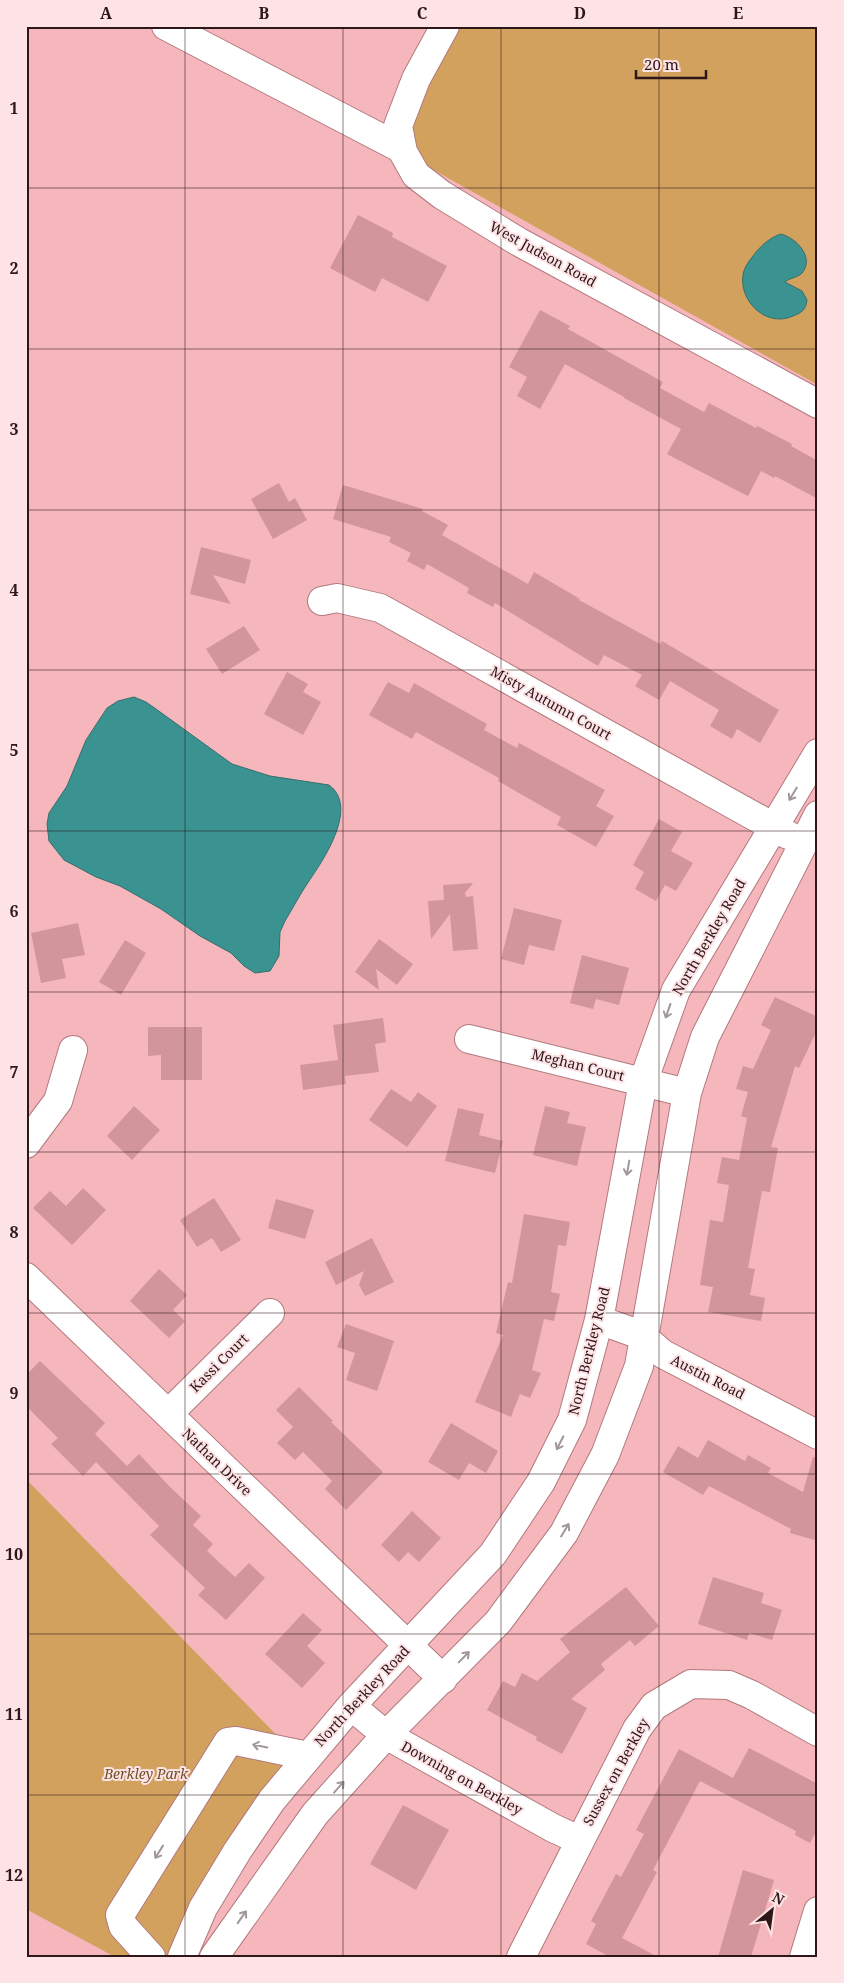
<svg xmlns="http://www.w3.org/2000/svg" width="844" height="1983" font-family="'Noto Serif',serif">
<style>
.green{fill:#d2a15e}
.water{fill:#3a9391;stroke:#366e6d}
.building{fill:#d1959a}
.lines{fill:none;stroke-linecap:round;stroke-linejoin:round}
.minor-casing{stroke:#b2797e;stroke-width:30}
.minor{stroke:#fff;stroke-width:28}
.oneway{stroke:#a09798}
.grid{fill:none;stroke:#2d1719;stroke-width:1;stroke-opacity:0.55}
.labels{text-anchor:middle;stroke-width:4;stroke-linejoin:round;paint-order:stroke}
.street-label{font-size:14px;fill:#2d1719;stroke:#fde3e5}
.park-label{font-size:14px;font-style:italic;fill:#6e5129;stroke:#fde3e5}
.neatline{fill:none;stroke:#2d1719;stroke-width:2}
.grid-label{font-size:16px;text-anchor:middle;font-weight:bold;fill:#2d1719}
</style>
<rect width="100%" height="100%" fill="#f5b7bc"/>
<path class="green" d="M454,26H818V385L414,159L406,124Z
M26,1479L303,1762L182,1957H115L26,1909Z"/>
<path class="water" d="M781,234C796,238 815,257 802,273C797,278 789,278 785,282L802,291L807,300C806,310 801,313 793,316C767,328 739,302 743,275C744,266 751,259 756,252C763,244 771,237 781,234Z
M134,697L146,702L156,709L232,764L270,776L329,785C359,807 324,859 309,881C300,894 293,908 285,921L280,932L279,956L270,971L255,973L244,966L231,953L200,936L161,909L120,886L96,877L64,860L49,841L47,824L49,813L67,786L86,740L107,708L118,701Z"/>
<path class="building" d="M358,215L393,233L392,237L447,266L428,302L382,278L375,292L330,268Z
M540,310L570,326L568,329L663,382L660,388L704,412L709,403L756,428L757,426L792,444L791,446L818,461V499L775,476L774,478L761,471L748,496L734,489L667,454L681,429L624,398V397L565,364L540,409L517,396L527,377L509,367Z
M279,483L289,502L295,498L307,520L273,539L251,499Z
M343,485L423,509L422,511L448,525L442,535L528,584L534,572L580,599L579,600L660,644L662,641L779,710L760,743L737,729L732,739L710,726L719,710L670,681L659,700L635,686L642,675L604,655L598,666L495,603L493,607L467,593L469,588L427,564L424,570L407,561L411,553L389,542L391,537L333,519Z
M201,547L251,560L245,584L213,575L231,604L190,594Z
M244,626L260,650L222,674L206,649Z
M287,672L308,684L303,692L321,702L303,735L264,714Z
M388,682L409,693L414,683L487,724L484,730L517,748L519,743L605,790L596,806L614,816L596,847L557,825L561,817L498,781L499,778L416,732L412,739L369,715Z
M659,819L682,832L671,851L693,863L676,891L665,885L656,901L635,889L644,872L633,865Z
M473,883L465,893L466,897L473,896L478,949L453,951L450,914L431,939L428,901L444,900L443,885Z
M514,908L562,920L554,951L529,945L524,965L501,959Z
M78,923L85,955L62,959L66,978L41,983L31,933Z
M379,939L413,964L397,985L376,969L379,990L355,972Z
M125,940L146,953L121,995L99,982Z
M582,955L629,968L619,1005L596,999L593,1009L570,1003Z
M775,997L818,1017V1028L799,1068L795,1066L771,1147L778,1148L770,1192L762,1191L748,1268L755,1269L750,1295L765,1298L761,1321L708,1312L713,1287L700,1285L710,1220L723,1222L729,1185L717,1183L722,1157L739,1160L747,1118L741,1116L748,1092L736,1089L743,1066L753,1069L771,1030L761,1025Z
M383,1018L386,1042L375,1044L379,1072L345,1076L346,1084L303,1090L300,1065L338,1060L333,1025Z
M148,1027H202V1080H161V1055L148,1056Z
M391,1089L411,1102L418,1092L437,1106L407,1147L369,1120Z
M134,1106L160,1130L132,1160L107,1136Z
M545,1106L570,1112L567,1123L586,1127L577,1166L533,1155Z
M458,1108L484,1114L479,1135L503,1141L495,1173L445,1161Z
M83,1188L106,1210L72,1245L33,1208L50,1191L66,1206Z
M214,1198L241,1240L221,1252L212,1238L197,1247L180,1220Z
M276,1199L314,1210L305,1239L268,1228Z
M524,1214L570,1222L566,1246L558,1245L551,1292L560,1294L554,1321L544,1319L532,1370L541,1373L530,1398L520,1394L511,1417L475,1402L503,1335L496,1333L508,1282L512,1283Z
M372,1238L394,1282L365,1296L359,1285L364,1271L336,1285L325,1262Z
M159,1269L187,1295L173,1310L185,1321L169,1338L130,1301Z
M346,1324L394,1341L377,1391L346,1380L355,1353L337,1347Z
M40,1361L105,1423L95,1434L127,1466L139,1454L170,1487L201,1516L193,1525L213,1544L207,1551L235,1577L249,1563L265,1578L226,1620L198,1595L205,1588L150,1535L159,1526L96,1462L83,1476L51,1444L58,1438L26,1406V1375Z
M299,1387L333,1421L331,1422L383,1472L346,1510L325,1489L332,1481L303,1452L295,1460L277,1443L293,1427L276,1410Z
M451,1423L498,1451L486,1473L469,1463L459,1480L428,1462Z
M708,1440L745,1461L748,1455L771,1468L768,1473L803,1492L813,1457L818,1458V1541L790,1533L791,1529L709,1486L703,1495L663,1472L678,1446L698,1458Z
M412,1511L441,1538L419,1562L408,1552L399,1562L381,1545Z
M713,1577L764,1593L761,1603L782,1610L772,1640L749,1633L747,1640L698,1624Z
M626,1587L659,1626L635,1646L630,1640L601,1664L605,1670L571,1699L587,1708L562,1754L536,1740L537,1737L487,1710L503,1681L515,1687L522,1673L537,1681L570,1652L560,1639Z
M303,1613L322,1630L307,1646L325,1663L302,1688L265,1654Z
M749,1748L818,1784V1828L810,1843L795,1835L796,1831L700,1781L653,1870L657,1872L622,1938L658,1957H610L586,1944L596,1924L591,1921L616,1874L621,1877L644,1834L636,1830L679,1749L733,1778Z
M403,1805L449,1830L416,1890L370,1864Z
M743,1870L774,1880L751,1957H718Z"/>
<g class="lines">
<defs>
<path id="minor" d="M166,26L402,149
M445,26L416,79L398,126L403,152L416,175L442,195L519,242L818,404
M322,601L337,598L380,608L788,835
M469,1039L687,1093
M26,1144L58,1101L73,1050
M26,1277L443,1679
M599,1320L641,1335L663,1354L818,1435
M168,1414L270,1313
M351,1706L386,1735L553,1828L579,1840
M151,1957L123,1926L120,1915L228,1742L236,1741L308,1756
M182,1957L203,1908L238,1850L272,1800L351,1706L493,1554L541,1482L572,1420L599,1320L643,1082L676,990L818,753
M214,1957L315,1814L386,1735L498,1622L564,1533L605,1455L639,1366L687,1093L705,1037L818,815
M521,1957L637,1729L654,1706L691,1684L729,1685L752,1695L818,1732
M804,1957L818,1911"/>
</defs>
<use href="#minor" class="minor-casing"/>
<use href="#minor" class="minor"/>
</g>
<defs><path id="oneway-shaft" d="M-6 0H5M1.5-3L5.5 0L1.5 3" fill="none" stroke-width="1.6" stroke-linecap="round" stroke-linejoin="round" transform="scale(1.25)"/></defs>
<g class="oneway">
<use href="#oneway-shaft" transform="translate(793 794) rotate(121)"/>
<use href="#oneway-shaft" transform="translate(668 1011) rotate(109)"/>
<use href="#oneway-shaft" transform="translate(628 1168) rotate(100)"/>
<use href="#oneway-shaft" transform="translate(560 1443) rotate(117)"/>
<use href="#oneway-shaft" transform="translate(565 1530) rotate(-59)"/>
<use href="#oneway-shaft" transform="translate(464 1657) rotate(-46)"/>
<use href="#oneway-shaft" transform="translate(260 1746) rotate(-168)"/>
<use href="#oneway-shaft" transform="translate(339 1787) rotate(-48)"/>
<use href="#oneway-shaft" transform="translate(159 1852) rotate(122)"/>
<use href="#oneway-shaft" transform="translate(242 1917) rotate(-55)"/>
</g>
<path class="grid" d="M185,26V1957M343,26V1957M501,26V1957M659,26V1957M26,188H818M26,349H818M26,510H818M26,670H818M26,831H818M26,992H818M26,1152H818M26,1313H818M26,1474H818M26,1634H818M26,1795H818"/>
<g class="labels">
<g class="street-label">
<text transform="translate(543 254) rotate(29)" y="5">West Judson Road</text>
<text transform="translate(551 703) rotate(29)" y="5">Misty Autumn Court</text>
<text transform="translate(709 937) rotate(-60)" y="5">North Berkley Road</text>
<text transform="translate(578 1065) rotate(14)" y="5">Meghan Court</text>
<text transform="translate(589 1351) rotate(-76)" y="5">North Berkley Road</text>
<text transform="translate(219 1363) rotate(-45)" y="5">Kassi Court</text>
<text transform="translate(708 1377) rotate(27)" y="5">Austin Road</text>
<text transform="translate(217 1462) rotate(44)" y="5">Nathan Drive</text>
<text transform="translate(362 1696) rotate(-47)" y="5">North Berkley Road</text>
<text transform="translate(616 1772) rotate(-61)" y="5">Sussex on Berkley</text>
<text transform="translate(462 1778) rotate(29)" y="5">Downing on Berkley</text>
</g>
<g class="park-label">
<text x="146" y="1779">Berkley Park</text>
</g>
</g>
<rect width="844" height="1983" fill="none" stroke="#fde3e5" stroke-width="55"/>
<g transform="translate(772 1910) rotate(29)" stroke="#fde3e5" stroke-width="4" paint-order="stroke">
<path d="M0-4L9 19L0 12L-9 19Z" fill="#2d1719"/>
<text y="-8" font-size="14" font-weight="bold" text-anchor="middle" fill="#2d1719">N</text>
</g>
<path d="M636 70v8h70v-8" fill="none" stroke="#2d1719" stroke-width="2.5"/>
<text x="644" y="70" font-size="15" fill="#2d1719" stroke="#fde3e5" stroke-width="4" paint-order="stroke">20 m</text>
<rect x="28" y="28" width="788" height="1928" class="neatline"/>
<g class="grid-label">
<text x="106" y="19">A</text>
<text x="264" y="19">B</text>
<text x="422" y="19">C</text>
<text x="580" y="19">D</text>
<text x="738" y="19">E</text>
<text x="14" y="114">1</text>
<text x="14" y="274">2</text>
<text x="14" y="435">3</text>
<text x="14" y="596">4</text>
<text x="14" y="756">5</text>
<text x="14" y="917">6</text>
<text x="14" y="1078">7</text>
<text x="14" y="1238">8</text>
<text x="14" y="1399">9</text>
<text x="14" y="1560">10</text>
<text x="14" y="1720">11</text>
<text x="14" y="1881">12</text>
</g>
</svg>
